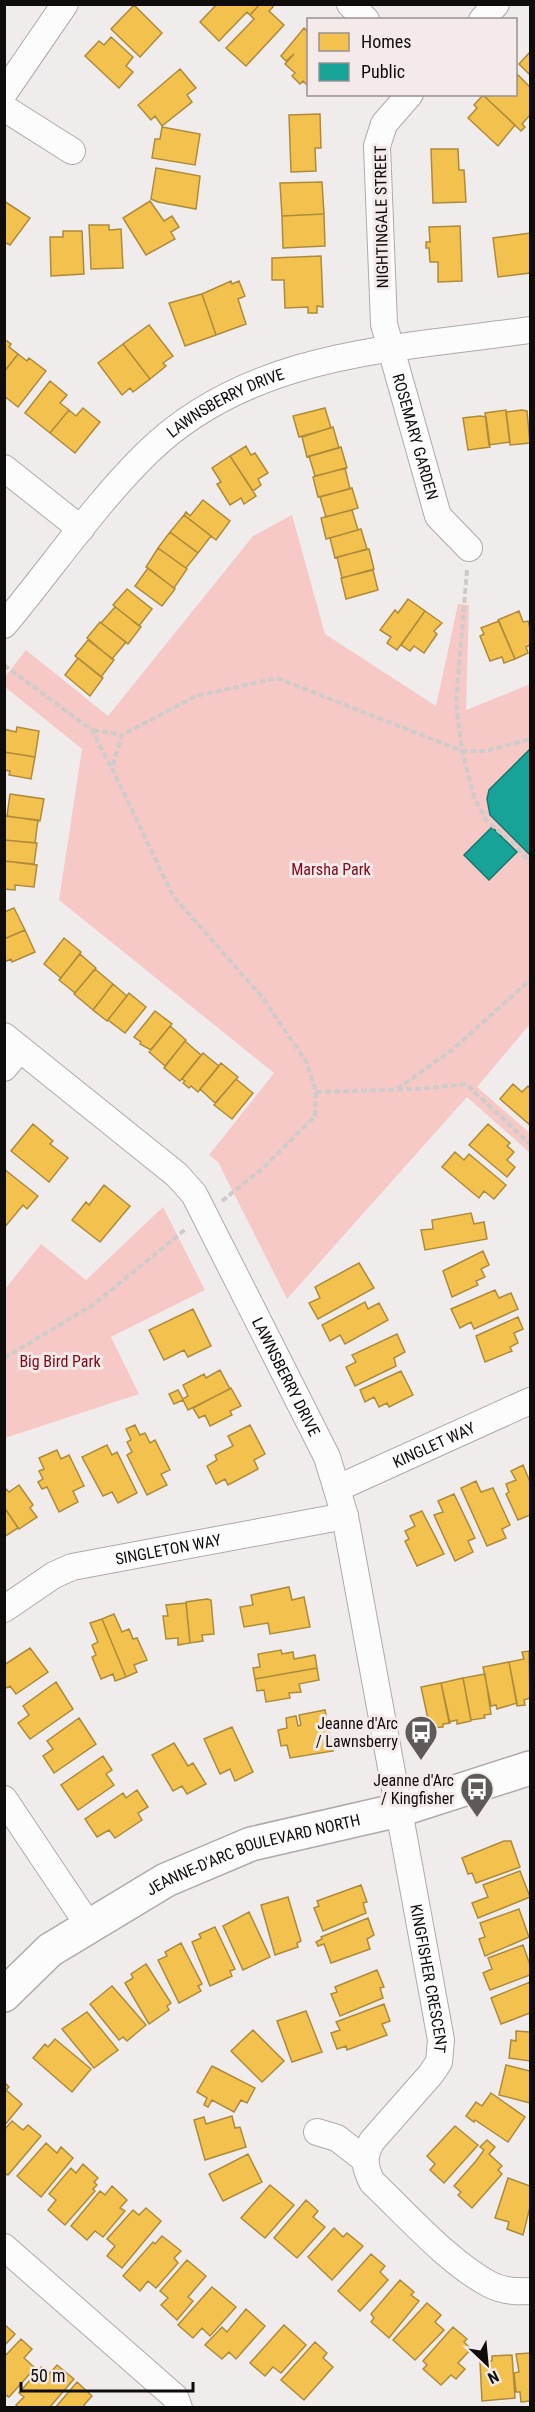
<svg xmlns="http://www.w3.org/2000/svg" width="535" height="2412" font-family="'Roboto Condensed',sans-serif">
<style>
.green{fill:#f6c9c6}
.homes{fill:#f2c14e;stroke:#ae8b3a;stroke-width:1.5}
.public{fill:#17a398;stroke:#15766e;stroke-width:1.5}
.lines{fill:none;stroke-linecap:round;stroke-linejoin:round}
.street-casing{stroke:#aeaaaa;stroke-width:28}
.secondary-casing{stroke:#aeaaaa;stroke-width:36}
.path{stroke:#cdcccb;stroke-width:4;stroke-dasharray:6 3;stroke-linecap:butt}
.street{stroke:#fdfcfc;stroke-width:26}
.secondary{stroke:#fdfcfc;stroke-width:33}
.labels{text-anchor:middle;stroke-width:6;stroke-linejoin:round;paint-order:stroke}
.street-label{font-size:16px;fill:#0f0c0c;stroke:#f4eae9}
.park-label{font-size:16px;fill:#810617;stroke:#f4eae9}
.poi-label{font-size:16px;fill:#0f0c0c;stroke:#f4eae9;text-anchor:end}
</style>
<rect width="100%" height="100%" fill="#f1ecec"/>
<path class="green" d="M292,515L325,634L436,706L458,604L469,605L466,710L530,684V1024L477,1087L530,1133V1153L467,1097L287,1299L218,1162L209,1155L274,1073L59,900L82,749L5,687L4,678L26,650L108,716L253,536Z
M163,1207L205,1290L111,1337L139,1394L5,1438V1289L41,1244L86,1280Z"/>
<path class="homes" d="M217,4H260L250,15L247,12L219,41L200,22Z
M260,4H271L273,7L269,11L284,25L246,66L226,48L254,19L250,15Z
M134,5L162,33L140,57L111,29Z
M304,28L308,32V86L303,81L300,84L292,76L295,73L285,64L294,54L286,61L281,56Z
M111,37L133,57L126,66L133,72L119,88L85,56L99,41L104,45Z
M530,52V75L519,64Z
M180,69L196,88L187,95L192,102L162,126L155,116L151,120L138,105Z
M517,74L530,87V115L522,124L525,127L521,131L483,95L516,94Z
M483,95L515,125L498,146L468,118L477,108L474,105Z
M320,114L321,148H315L316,171L291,172L289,115Z
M162,127L200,134L195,165L152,158L155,139H160Z
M431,149H458L459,170H464L466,202L433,203Z
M156,168L200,176L196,209L158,202L151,199Z
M322,182L324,214L282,216L280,183Z
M4,201L30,218L10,245L4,242Z
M150,201L164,221L172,216L179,227L171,232L175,239L146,255L123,218Z
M324,214L325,246L283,248L282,216Z
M89,225H109V230L121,229L123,268L91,269Z
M460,226L462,281L438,282V262H430L429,248H426V242H430L429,227Z
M63,231H82L84,274L51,276L50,237H63Z
M530,233V273L498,277L493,238Z
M321,256L323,307L317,306V313H308V307L285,308L284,280H272V258Z
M231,281L232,284L239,281L245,296L238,299L246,324L216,335L202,294Z
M202,294L216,335L185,346L169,303Z
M149,325L173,356L163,363L166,366L150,379L123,344Z
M4,339L11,344L9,347L18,354L4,372Z
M123,344L150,379L133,392L130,388L122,395L98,363Z
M18,354L27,361L29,358L46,371L18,407L4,396V372Z
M50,381L67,395L60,403L69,410L50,433L25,413Z
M83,408L100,422L75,453L50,433L69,410L76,416Z
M325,408L331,428L299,437L293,416Z
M506,410L510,442L489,445L485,413Z
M522,410L527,411L530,443L510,445L506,412Z
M480,416L486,417L490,447L468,450L463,418Z
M333,427L339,448L307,457L302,437Z
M246,446L251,455L255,453L268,473L258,479L261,485L253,491L230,456Z
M341,447L347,468L315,476L309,456Z
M230,456L256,496L244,504L241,498L230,505L217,484L221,482L212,468Z
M345,468L350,489L318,497L313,477Z
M352,488L358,508L326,517L320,497Z
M203,500L230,521L216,540L184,515L186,512L190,516Z
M352,510L358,530L326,539L321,518Z
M184,515L211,536L198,553L170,532Z
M361,529L367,549L335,558L330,538Z
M170,532L198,553L186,568L158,548Z
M158,548L187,569L174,588L146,567Z
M369,549L374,569L342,578L337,557Z
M148,568L175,589L162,606L135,586Z
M373,570L378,590L346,599L341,578Z
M127,589L152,609L139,626L113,605Z
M408,599L425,611L397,650L387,643L391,637L380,630L395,610L398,613Z
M115,607L141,627L128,644L101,623Z
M425,611L442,623L434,631L437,634L424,653L414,646L410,651L401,645Z
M519,611L523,622L528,621L530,628V645L526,647L528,653L515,659L498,620Z
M499,621L515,659L504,663L502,657L490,661L480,636L484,634L481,628Z
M100,622L126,642L112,659L87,638Z
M88,640L114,660L101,677L75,656Z
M78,658L103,678L90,696L65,675Z
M17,727L39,731L35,757L4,752V729L16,732Z
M4,752L35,757L31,779L9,775L10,771L4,770Z
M10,794L44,799L40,821L7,816Z
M4,816L38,820L35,843L4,840Z
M4,840L37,843L34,864L4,861Z
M4,861L37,865L34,887L15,885V890L4,889Z
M14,908L25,930L4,939V912Z
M25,930L35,952L12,962L11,959L4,962V939Z
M64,938L81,952L61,978L44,964Z
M80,954L96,968L75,993L59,980Z
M95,969L113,984L93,1010L74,994Z
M113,984L127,996L107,1021L93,1010Z
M129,993L146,1007L125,1033L108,1020Z
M155,1011L172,1024L151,1050L140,1044L141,1042L134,1037Z
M170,1026L186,1040L165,1066L149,1052Z
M185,1041L201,1055L180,1081L164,1068Z
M203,1053L219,1066L198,1092L191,1086L189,1088L183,1083L185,1081L182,1079Z
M221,1063L238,1077L215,1103L200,1089Z
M236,1079L253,1093L232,1119L214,1105Z
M513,1084L522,1092L528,1086L530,1088V1125L500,1099Z
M33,1124L53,1141L50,1144L68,1158L49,1182L11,1151Z
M488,1124L510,1143L507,1146L514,1152L507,1160L515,1167L507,1177L469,1145Z
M455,1152L464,1160L469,1154L506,1185L494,1199L484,1191L479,1198L442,1167Z
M4,1169L38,1196L27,1209L23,1205L4,1228Z
M104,1185L130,1206L100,1242L72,1220L86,1202L89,1205Z
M471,1213L474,1224L484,1222L487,1239L425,1250L421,1230L433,1229L432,1220Z
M483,1251L489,1265L481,1269L485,1277L476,1281L478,1285L452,1297L443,1271Z
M359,1263L374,1288L318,1319L309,1303L320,1298L315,1287Z
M495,1290L499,1298L511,1293L518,1309L474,1329L471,1322L460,1328L451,1309Z
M365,1302L368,1309L379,1303L388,1320L345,1344L340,1335L330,1341L322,1325Z
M193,1309L211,1346L188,1357L184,1350L164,1360L149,1330Z
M518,1317L523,1329L514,1333L518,1343L510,1347L512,1351L485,1362L476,1336Z
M397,1334L405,1352L394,1358L396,1366L355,1386L346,1367L356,1362L352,1355Z
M220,1370L230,1389L188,1410L183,1400L174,1404L169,1394L178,1390L183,1399L188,1396L183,1385L204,1374L206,1378Z
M401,1371L413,1395L389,1407L387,1403L379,1407L374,1397L365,1402L360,1390Z
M231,1388L241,1406L230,1411L232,1415L210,1426L205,1415L199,1418L193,1408Z
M135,1425L140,1435L145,1433L150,1443L155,1440L170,1470L161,1474L167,1485L147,1495L127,1455L132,1452L127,1442L131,1440L126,1429Z
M250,1425L265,1454L254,1460L258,1469L228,1485L225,1479L216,1484L207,1466L217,1460L215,1455L233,1446L228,1436Z
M107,1445L112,1455L117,1452L137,1493L118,1503L112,1492L103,1496L82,1457Z
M57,1450L61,1459L69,1455L84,1486L73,1491L78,1502L59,1512L47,1487L42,1489L38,1482L43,1479L39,1471L44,1469L39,1458Z
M523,1465L530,1482V1515L518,1520L506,1494L509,1492L506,1484L516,1480L511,1471Z
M476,1481L481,1492L493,1488L510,1525L502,1529L506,1538L487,1546L461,1488Z
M19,1485L33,1505L30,1508L37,1517L19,1529L4,1507V1487L9,1492Z
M454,1494L475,1538L468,1541L473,1552L455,1561L434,1515L443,1512L438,1501Z
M4,1507L18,1528L4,1537Z
M422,1511L444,1554L417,1566L405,1541L409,1539L405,1531L415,1526L410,1516Z
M289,1587L292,1600L304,1597L310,1627L270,1634L268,1623L244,1627L240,1607L253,1605L251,1595Z
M207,1599L211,1600L214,1634L202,1635L203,1641L190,1643L186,1602Z
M186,1603L190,1643L178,1645V1638L166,1639L163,1616H168L166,1605Z
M114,1614L122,1632L129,1629L133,1639L137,1638L147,1660L134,1665L137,1672L126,1677L102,1619Z
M102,1619L126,1677L115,1681L113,1674L101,1679L92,1657L96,1655L92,1645L98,1642L90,1623Z
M30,1648L48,1672L16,1694L10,1686L4,1689V1665Z
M281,1650L282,1654L293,1652L294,1659L315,1655L317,1668L255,1679L253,1668L260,1667L258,1654Z
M529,1651L530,1698L524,1700L525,1705L517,1706L509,1662L524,1659L522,1652Z
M509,1662L517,1703L497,1709L496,1705L491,1706L483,1667Z
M317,1668L319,1680L299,1684L301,1692L289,1693L290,1698L266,1702L264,1690L257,1691L255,1679Z
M485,1674L491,1714L484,1715L485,1718L471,1720L463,1678Z
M463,1678L471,1721L457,1724V1720L449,1722L441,1683Z
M56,1682L73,1709L30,1739L18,1723L29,1715L23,1706Z
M441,1683L450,1723L443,1724V1727L430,1728L421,1687Z
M325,1710L333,1751L290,1758L287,1745L281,1746L278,1730L287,1728L286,1718L296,1716L298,1726L301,1725L299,1715Z
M79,1718L96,1744L54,1773L43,1756L53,1749L47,1741Z
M232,1727L253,1772L235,1781L230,1769L220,1774L204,1739Z
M174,1743L188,1766L193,1763L206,1784L187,1794L182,1786L173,1791L152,1755Z
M103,1756L112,1770L106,1774L114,1785L78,1810L61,1785Z
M137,1790L148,1807L138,1813L142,1820L115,1838L109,1830L97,1837L85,1819L123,1793L126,1798Z
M504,1841H511L520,1867L476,1883L472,1873L468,1874L462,1858Z
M520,1871L530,1897L478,1918L472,1903L488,1897L483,1885Z
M361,1885L367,1902L363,1903L366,1913L323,1931L314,1908L319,1906L317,1901Z
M288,1897L301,1941L297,1943L298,1947L275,1955L261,1905Z
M519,1909L529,1937L485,1956L479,1939L485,1937L480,1923Z
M249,1912L270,1957L243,1970L223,1926Z
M368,1918L374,1935L367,1939L370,1949L331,1963L324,1944L318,1946L316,1942L322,1939L321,1937Z
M215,1927L235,1969L230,1971L232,1976L210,1986L192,1942L201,1938L199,1934Z
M181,1943L202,1984L198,1986L201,1991L179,2003L158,1960L167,1956L165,1952Z
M523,1945L530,1965V1975L490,1990L483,1973L492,1969L488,1958Z
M146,1964L171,2003L167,2006L169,2010L149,2024L125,1983L133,1978L131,1974Z
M377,1970L384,1987L380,1988L383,1998L340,2016L331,1994L337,1992L335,1987Z
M530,1982V2013L501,2024L491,1998Z
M112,1986L146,2025L127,2041L123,2037L119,2040L90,2004Z
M384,2004L390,2021L382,2024L387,2035L347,2050L346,2046L337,2049L331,2033L340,2030L336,2022Z
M306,2011L322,2052L292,2062L277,2021Z
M87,2012L118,2050L94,2068L62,2029Z
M253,2030L284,2061L262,2082L231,2051Z
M516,2031L530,2032V2061L509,2058L511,2040L516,2041Z
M55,2039L91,2069L72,2092L33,2058L45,2044L48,2047Z
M506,2065L530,2071V2103L499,2095Z
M212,2066L255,2088L247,2103L241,2100L234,2112L212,2100L208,2107L204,2105L207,2098L197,2092Z
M4,2082L9,2087L6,2090L22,2104L4,2126Z
M491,2093L525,2117L508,2142L475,2120L474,2122L466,2116L476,2102L482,2106Z
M232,2116L235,2128L240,2127L246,2147L205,2160L194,2120L204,2117L206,2124Z
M12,2121L23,2130L28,2125L41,2136L8,2175L4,2173V2130Z
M455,2126L478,2145L444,2183L430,2170L435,2164L427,2156Z
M487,2140L495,2147L489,2154L502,2166L498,2170L502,2174L472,2208L458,2195L461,2192L454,2186L476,2161L484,2150L480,2147Z
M46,2143L57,2153L61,2147L73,2158L41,2197L17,2176Z
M248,2154L262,2182L223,2201L209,2174Z
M83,2164L98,2178L94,2182L97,2185L93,2189L95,2191L65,2225L48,2210L56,2200L49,2194L71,2168L76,2173Z
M508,2178L530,2186V2207L523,2235L507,2229L509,2222L495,2218Z
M270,2185L294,2205L265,2238L241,2218Z
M112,2186L127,2200L120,2208L125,2211L103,2237L95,2231L87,2240L71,2226L100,2191L105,2195Z
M306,2200L318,2211L313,2217L325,2227L297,2258L274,2238Z
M146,2208L161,2221L122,2268L107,2256L115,2246L107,2239L133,2210L139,2215Z
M334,2228L343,2237L347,2233L363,2246L332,2280L308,2257Z
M162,2236L181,2251L174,2258L178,2263L156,2288L148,2281L140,2291L123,2276L153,2242L155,2244Z
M371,2254L385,2266L380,2272L388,2280L360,2311L338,2291Z
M187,2260L206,2276L188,2297L193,2301L177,2320L161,2305L168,2298L160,2291Z
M400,2280L414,2292L411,2295L419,2301L389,2338L371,2322L374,2318L371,2314Z
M212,2287L236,2307L210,2336L202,2328L193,2338L178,2325Z
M427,2303L441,2315L435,2322L444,2330L415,2360L393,2340Z
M246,2309L265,2326L236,2359L229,2352L222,2359L205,2345L222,2327L227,2332Z
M4,2324L15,2334L4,2346Z
M284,2325L306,2345L281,2373L273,2367L265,2376L250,2363Z
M453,2327L467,2339L464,2342L471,2349L458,2363L465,2369L456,2379L451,2375L441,2385L423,2369L427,2365L423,2361Z
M21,2339L32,2349L24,2358L35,2368L9,2397L4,2394V2357Z
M315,2342L327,2353L323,2358L333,2367L304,2400L281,2380Z
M530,2353V2401L521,2402L520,2392H516L514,2373L519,2372L516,2354Z
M512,2355L515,2398L482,2401L480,2362L492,2361V2356Z
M57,2365L74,2379L49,2408H19L16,2405L24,2397L19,2393L41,2367L49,2374Z
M77,2382L92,2396L84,2405L86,2408H55Z"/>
<path class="public" d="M530,749V855L490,815L487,799L489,790Z
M492,827L517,852L489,880L464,855Z"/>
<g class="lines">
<defs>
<g id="street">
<path d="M350,4L366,20"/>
<path d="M482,20L496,4"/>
<path d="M4,93L65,4"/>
<path id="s1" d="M410,94L384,124L377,146L384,324L438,516L469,548"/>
<path d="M4,108L72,151"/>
<path d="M4,468L81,529"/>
<path id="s2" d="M4,625C52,568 94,505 147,453C250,352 396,349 530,330"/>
<path id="s3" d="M4,1036L177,1175L194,1194L327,1457L345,1516L441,2040L439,2062L431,2074L372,2141C363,2157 364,2166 372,2182C407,2215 448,2262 489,2284C502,2291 517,2292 530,2291"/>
<path d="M4,1068L20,1049"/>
<path id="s4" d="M338,1488L530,1401"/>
<path id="s5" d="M4,1609L54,1575L72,1567L345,1516"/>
<path d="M4,1799L89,1926"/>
<path d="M317,2132L337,2138L364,2159"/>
<path d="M4,2247L175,2397L179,2408"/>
</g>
<g id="secondary">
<path id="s6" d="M4,1995L50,1950L166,1880L251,1844L399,1810L530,1768"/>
</g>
</defs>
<use href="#street" class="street-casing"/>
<use href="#secondary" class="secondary-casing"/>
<path class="path" d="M467,570L456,703L462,751L474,797L486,820L516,846L530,863
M4,665L92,730L111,767
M93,730L122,735
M397,1089L452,1050L530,980
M316,1092L418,1089L466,1084L530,1144
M222,1201L263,1168L315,1116L316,1092L307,1063L263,998L173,896L112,768L122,735L196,696L277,678L462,751H486L530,739
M4,1358L93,1305L187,1228"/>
<use href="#street" class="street"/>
<use href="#secondary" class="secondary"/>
</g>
<defs>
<symbol id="bus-pin" viewBox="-11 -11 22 30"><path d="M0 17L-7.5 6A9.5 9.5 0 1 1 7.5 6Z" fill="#5e5a5a" stroke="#f4eae9"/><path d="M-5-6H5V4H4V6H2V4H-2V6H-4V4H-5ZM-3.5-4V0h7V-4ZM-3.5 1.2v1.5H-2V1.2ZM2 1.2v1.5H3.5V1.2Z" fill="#fff"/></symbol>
</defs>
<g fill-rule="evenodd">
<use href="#bus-pin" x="402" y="1713" width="38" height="52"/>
<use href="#bus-pin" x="458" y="1770" width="38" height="52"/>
</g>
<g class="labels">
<g class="street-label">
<text transform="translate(381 217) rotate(-91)" y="6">NIGHTINGALE STREET</text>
<text dy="6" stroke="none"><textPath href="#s2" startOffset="318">LAWNSBERRY DRIVE</textPath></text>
<text dy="6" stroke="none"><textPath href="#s1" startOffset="358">ROSEMARY GARDEN</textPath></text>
<text dy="6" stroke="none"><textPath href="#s3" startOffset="452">LAWNSBERRY DRIVE</textPath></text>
<text dy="6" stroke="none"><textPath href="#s4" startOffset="105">KINGLET WAY</textPath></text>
<text dy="6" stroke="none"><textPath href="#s5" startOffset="178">SINGLETON WAY</textPath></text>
<text dy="6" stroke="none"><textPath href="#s6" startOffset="291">JEANNE-D'ARC BOULEVARD NORTH</textPath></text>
<text dy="6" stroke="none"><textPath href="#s3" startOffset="1074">KINGFISHER CRESCENT</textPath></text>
</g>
<g class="park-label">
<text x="331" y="875">Marsha Park</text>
<text x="60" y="1367">Big Bird Park</text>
</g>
<g class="poi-label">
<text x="398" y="1729">Jeanne d'Arc<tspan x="398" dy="18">/ Lawnsberry</tspan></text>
<text x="454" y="1786">Jeanne d'Arc<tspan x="454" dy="18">/ Kingfisher</tspan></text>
</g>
</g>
<rect width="535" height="2412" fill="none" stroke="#0f0c0c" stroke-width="12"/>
<rect x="307" y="18" width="210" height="78" fill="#f4eae9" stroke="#989191" stroke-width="1.5"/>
<rect x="319" y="33" width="30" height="18" fill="#f2c14e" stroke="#989191" stroke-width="1.5"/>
<text x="361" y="48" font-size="18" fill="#0f0c0c">Homes</text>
<rect x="319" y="63" width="30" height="18" fill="#17a398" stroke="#989191" stroke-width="1.5"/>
<text x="361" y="78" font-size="18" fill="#0f0c0c">Public</text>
<g transform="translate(487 2364) rotate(154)" stroke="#f4eae9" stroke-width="4.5" paint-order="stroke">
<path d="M0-4.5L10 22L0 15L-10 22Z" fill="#0f0c0c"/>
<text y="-9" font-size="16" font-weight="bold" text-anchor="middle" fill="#0f0c0c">N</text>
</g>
<path d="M21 2382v9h172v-9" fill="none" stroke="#0f0c0c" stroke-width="3"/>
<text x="30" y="2382" font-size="18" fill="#0f0c0c" stroke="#f4eae9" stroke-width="4.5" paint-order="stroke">50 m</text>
</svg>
